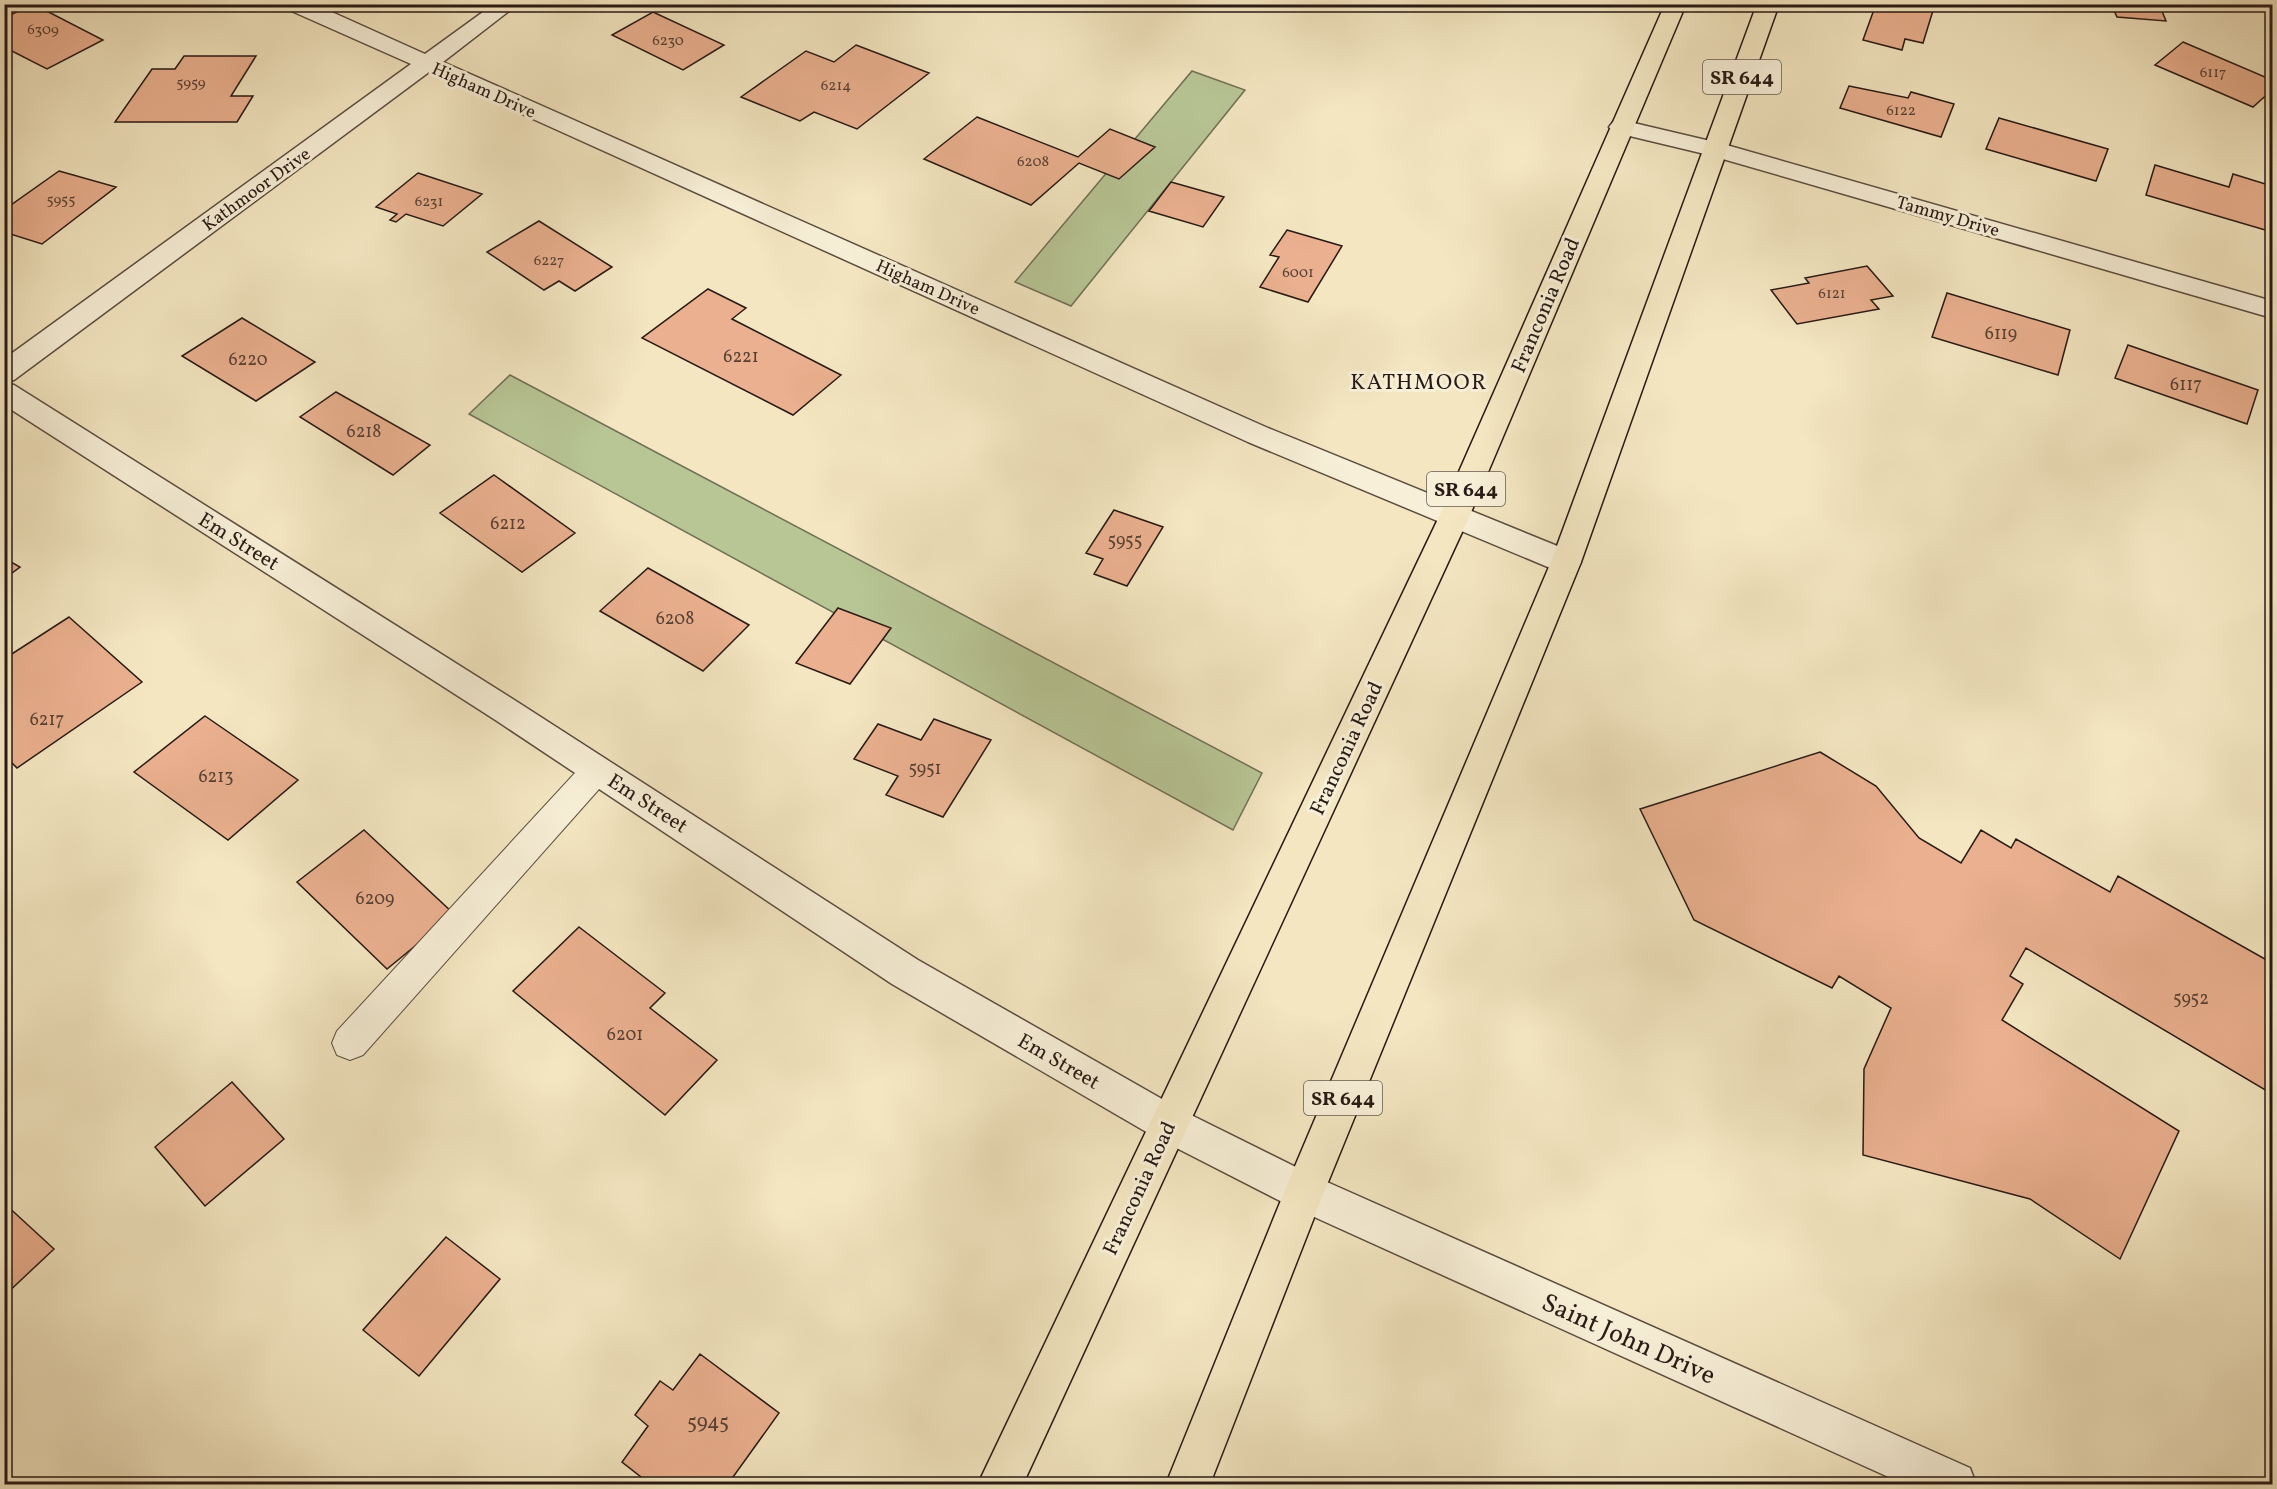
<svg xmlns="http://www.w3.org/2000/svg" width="2277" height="1489" font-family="Vollkorn,serif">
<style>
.green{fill:#b8c696;stroke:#707055;stroke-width:1.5}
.building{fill:#eab08f;stroke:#281a14;stroke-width:1.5}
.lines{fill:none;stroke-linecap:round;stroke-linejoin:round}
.service-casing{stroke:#5b4d3f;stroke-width:2}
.minor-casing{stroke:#5b4d3f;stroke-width:3}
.primary-casing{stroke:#281a14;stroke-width:3}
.service{fill:#f7efd7;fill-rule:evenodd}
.minor{fill:#f7efd7;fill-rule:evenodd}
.primary{fill:#f3e6c1;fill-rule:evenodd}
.labels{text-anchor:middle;stroke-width:6;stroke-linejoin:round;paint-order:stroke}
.far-number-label{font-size:15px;fill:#584033}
.far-street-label{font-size:18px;fill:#281a14;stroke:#f7efd7}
.number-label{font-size:18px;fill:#584033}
.shield{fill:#f7efd7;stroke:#665a4e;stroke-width:1.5}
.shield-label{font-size:20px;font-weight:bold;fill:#281a14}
.street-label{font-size:21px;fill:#281a14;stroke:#f7efd7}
.near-number-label{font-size:21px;fill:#584033}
.neighbourhood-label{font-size:22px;letter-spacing:1.5px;fill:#281a14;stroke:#f7efd7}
.near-street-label{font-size:26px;fill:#281a14;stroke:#f7efd7}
</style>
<rect width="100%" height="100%" fill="#f3e6c1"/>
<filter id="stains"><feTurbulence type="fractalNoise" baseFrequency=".00333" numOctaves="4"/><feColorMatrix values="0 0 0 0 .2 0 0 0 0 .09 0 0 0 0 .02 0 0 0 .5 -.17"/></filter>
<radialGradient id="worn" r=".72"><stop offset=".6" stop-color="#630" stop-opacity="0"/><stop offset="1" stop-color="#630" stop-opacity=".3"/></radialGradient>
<path class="green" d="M1192,71L1245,90L1071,306L1015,282Z
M510,375L1262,773L1233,830L469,414Z"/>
<path class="building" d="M33,4L103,40L47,69L4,47V18Z
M1876,4H1935L1923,43L1905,39L1902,50L1863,40Z
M2111,4H2159L2166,21L2117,17Z
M653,12L724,45L683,70L612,35Z
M2183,42L2272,80V90L2253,107L2155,65Z
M856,45L929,73L857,129L814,112L800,121L741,97L806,51L834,62Z
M184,56H256L231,96H253L237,122H115L152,69H175Z
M1849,86L1908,98L1911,92L1954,104L1941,137L1840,108Z
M977,117L1078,157L1110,129L1155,147L1119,179L1079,163L1031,205L924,159Z
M1999,118L2108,149L2096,181L1986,149Z
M2155,165L2229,187L2233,174L2272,186V232L2146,195Z
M59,171L116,187L42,244L4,232V210Z
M418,173L482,194L443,226L406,214L396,222L390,220L397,214L376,207Z
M1171,182L1224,197L1203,227L1149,211Z
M539,221L612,267L575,291L559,281L544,290L487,252Z
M1287,230L1342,246L1308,302L1260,287L1279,257L1270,255Z
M1867,266L1893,296L1871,300L1879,309L1797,324L1771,290L1809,283L1805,278Z
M708,289L746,308L732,319L841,375L793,415L642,338Z
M1947,293L2070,330L2058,375L1932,337Z
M242,318L315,362L256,401L182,356Z
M2128,345L2258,390L2247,424L2115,378Z
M336,392L430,445L393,475L300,417Z
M494,475L575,533L522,572L440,513Z
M1114,510L1163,527L1127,586L1094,574L1103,559L1086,553Z
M4,558L20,567L4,579Z
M648,568L749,625L703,671L600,611Z
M838,608L891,628L850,684L796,663Z
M69,617L142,682L17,768L4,755V659Z
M205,716L298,780L228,840L134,772Z
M934,719L991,740L943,817L886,795L898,776L854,759L878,724L921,740Z
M1820,752L1876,786L1919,838L1961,863L1981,830L2011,848L2016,839L2110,892L2118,876L2272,963V1094L2026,948L2010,976L2023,984L2002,1020L2179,1131L2120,1259L2030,1199L1863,1155L1864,1069L1891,1008L1839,976L1832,988L1694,920L1640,809Z
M364,830L454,914L387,969L297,882Z
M579,927L665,993L650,1008L717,1060L665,1115L513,991Z
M232,1082L284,1139L205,1206L155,1147Z
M4,1203L54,1249L4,1296Z
M446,1237L500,1279L419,1376L363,1330Z
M700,1354L779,1413L728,1484H650L622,1462L648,1426L635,1415L660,1381L673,1390Z"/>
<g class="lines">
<defs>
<path id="service" d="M597,757L608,761L613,770L608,779L363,1055L350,1060L337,1055L332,1043L337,1031L586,761Z"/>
<path id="minor" d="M285,4H314L425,54L494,4H518L443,62L1268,428L1577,554L1581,562L1577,570L1566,573L1555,570L1248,442L429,72L14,380L4,382V359L411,64L287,9Z
M1621,120L1723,144L2272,301V318L1709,155L1613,132L1609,127L1613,122Z
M4,383L14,385L519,703L918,960L1183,1111L1318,1178L1970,1468L1976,1484H1904L1290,1206L1155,1137L892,984L497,721L4,405Z"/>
<path id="primary" d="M1665,4H1686L1469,517L1023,1484H978L1439,517Z
M1757,4H1779L1581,562L1324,1192L1210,1484H1166L1290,1178L1551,562Z"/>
</defs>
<use href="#service" class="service-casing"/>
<use href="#minor" class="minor-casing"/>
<use href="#primary" class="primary-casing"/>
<use href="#service" class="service"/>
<use href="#minor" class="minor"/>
<use href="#primary" class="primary"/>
</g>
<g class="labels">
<g class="far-number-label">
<text x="43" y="34">6309</text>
<text x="668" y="45">6230</text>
<text x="2213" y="77">6117</text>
<text x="191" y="87">5959</text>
<text x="836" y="90">6214</text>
<text x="1901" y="115">6122</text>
<text x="1033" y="166">6208</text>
<text x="61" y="204">5955</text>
<text x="429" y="206">6231</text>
<text x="549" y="265">6227</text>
<text x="1298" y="277">6001</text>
<text x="1832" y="298">6121</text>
</g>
<g class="far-street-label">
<text transform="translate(484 90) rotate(24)" y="6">Higham Drive</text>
<text transform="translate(256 189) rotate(-36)" y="6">Kathmoor Drive</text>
<text transform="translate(1948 216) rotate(16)" y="6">Tammy Drive</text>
<text transform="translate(928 287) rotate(24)" y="6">Higham Drive</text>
</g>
<g class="number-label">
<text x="2001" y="339">6119</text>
<text x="741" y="362">6221</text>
<text x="248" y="365">6220</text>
<text x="2186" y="390">6117</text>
<text x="364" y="437">6218</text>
<text x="508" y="529">6212</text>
<text x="1125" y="546">5955</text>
<text x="675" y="624">6208</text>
<text x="47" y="725">6217</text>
<text x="925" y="774">5951</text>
<text x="216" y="782">6213</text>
<text x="375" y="904">6209</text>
<text x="2191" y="1004">5952</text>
<text x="625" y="1040">6201</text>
</g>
<g class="shield">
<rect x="1703" y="60" width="78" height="34" rx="4.5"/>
<rect x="1427" y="472" width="78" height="34" rx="4.5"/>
<rect x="1304" y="1081" width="78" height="34" rx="4.5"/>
</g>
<g class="shield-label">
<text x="1742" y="84">SR 644</text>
<text x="1466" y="496">SR 644</text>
<text x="1343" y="1105">SR 644</text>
</g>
<g class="street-label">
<text transform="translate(1545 305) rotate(-67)" y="7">Franconia Road</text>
<text transform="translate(239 541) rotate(32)" y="7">Em Street</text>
<text transform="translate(1346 748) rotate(-65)" y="7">Franconia Road</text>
<text transform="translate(648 803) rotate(33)" y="7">Em Street</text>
<text transform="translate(1059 1061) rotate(30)" y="7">Em Street</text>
<text transform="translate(1139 1188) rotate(-65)" y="7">Franconia Road</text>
</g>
<g class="near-number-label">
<text x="708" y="1428">5945</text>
</g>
<g class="neighbourhood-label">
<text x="1419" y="389">KATHMOOR</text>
</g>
<g class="near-street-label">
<text transform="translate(1629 1338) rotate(24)" y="9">Saint John Drive</text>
</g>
</g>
<rect width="2277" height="1489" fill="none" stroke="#f3e6c1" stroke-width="24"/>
<rect x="6" y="6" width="2265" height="1477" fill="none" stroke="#281a14" stroke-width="3"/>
<rect x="12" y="12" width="2253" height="1465" fill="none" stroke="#281a14" stroke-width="1.5"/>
<rect width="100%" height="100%" filter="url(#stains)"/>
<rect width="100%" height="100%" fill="url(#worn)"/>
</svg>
